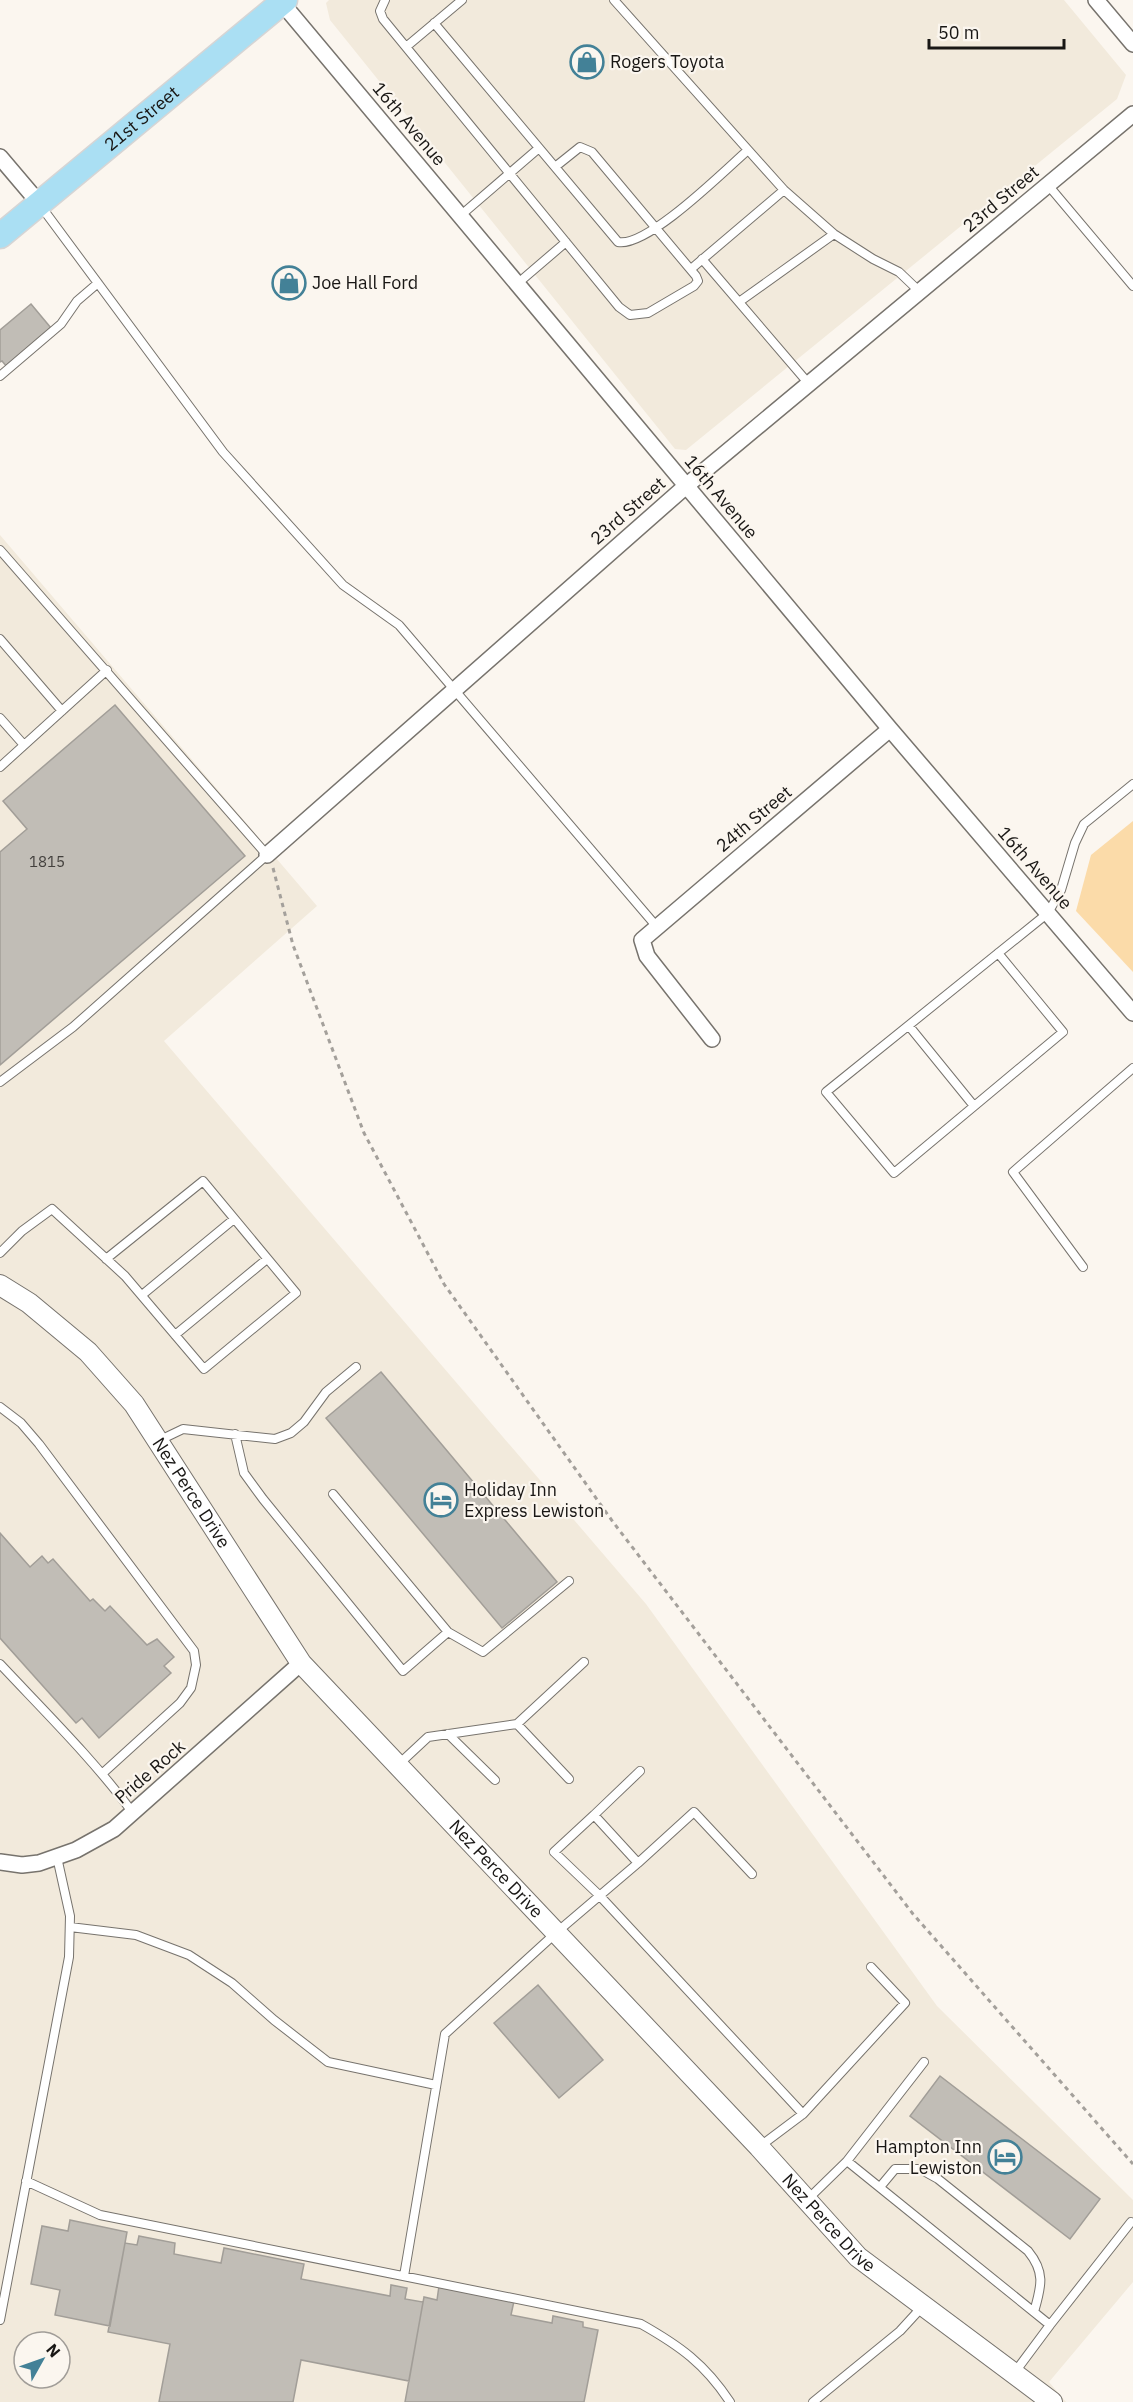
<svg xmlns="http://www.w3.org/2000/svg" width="1133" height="2402" font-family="'IBM Plex Sans',sans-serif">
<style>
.built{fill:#f2eadc;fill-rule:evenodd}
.green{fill:#fbdba9}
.building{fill:#c1bdb6;stroke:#a29e98;stroke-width:1.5}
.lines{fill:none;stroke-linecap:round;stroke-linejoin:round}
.service-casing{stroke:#77736d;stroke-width:10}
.minor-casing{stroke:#77736d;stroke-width:18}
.tertiary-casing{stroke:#77736d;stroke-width:22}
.primary-casing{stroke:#d6d5d5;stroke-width:27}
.path{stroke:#a4a09b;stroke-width:3;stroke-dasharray:4.5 4.5;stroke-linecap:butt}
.service{stroke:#fff;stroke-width:8}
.minor{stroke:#fff;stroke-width:15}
.tertiary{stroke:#fff;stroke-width:20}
.primary{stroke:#aadff3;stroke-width:24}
.labels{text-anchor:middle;stroke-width:4.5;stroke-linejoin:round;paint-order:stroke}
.number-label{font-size:15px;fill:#43403d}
.poi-label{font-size:18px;fill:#191715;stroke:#fbf6ef;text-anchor:start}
.street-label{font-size:18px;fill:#191715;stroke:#fbf6ef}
</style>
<rect width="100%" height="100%" fill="#fbf6ef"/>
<path class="built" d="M329,0H1064L1126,75L1117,99L686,450L675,449L330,20L326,3Z
M0,535L317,906L164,1041L646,1604L937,2006L1133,2200V2282L1049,2382L1066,2402H0ZM24,2342H60V2378H24Z"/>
<path class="green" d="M1133,821V972L1076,911L1091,855Z"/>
<path class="building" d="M31,304L51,328L7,367L2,361L0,362V330Z
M115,705L245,856L0,1065V852L27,829L3,801Z
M381,1372L557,1582L502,1628L326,1418Z
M0,1533L30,1567L42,1556L48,1563L53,1559L90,1601L93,1599L105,1611L110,1606L147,1645L157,1639L174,1657L164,1666L171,1673L99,1738L82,1718L76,1723L0,1638Z
M538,1985L603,2060L559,2098L494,2023Z
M940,2076L1100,2199L1070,2239L910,2116Z
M70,2220L127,2232L110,2326L55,2315L60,2290L31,2284L42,2226L68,2231Z
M139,2236L175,2243L174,2254L221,2263L224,2248L304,2264L301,2279L390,2296L391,2285L407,2288L405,2299L423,2302L409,2381L301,2360L293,2402H159L170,2344L108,2332L125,2243L137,2245Z
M439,2286L514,2301L511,2315L552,2323L553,2316L583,2322V2327L598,2330L584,2402H405L424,2297L437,2300Z"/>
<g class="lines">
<defs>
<path id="service" d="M385,0L380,11L383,19L619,307L630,315L648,313L694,286L698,281L696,276L592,152L580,147L555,167
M614,0L784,190L834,234L873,259L899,272L920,292
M434,23L618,242C647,248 724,171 748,150
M406,47L462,0
M1048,185L1133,286
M40,205L223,452L343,585L399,625L657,927
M460,216L539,148
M702,259L809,384
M691,269L784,190
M517,284L566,242
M739,302L834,234
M0,376L61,324L77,301L98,283
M0,550L267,855L73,1027L0,1082
M0,639L62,711
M0,718L24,745
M0,767L107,670
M998,953L1063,1032L894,1173L826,1092L1048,913L1061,890L1075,843L1084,824L1133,784
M909,1026L974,1106
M0,1253L22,1231L52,1209L125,1276L204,1369L296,1293L203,1181L106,1259
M1083,1267L1013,1172L1133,1068
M142,1295L234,1219
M175,1335L267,1259
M0,1407L21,1423L39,1444L194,1651L196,1665L191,1688L180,1703L103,1773
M235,1434L244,1473L263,1499L403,1671L448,1632L333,1494
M158,1441L183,1429L275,1439L291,1433L304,1422L326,1392L356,1367
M448,1632L483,1652L569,1581
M0,1664C46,1713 93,1759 133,1813
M517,1724L584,1662
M448,1734L495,1780
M399,1764L428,1737L517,1724L569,1779
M594,1815L640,1771
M638,1863L694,1812L752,1874
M70,1927L136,1935L189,1955L232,1983L274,2020L328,2062L436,2085
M803,2114L905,2003L871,1967
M847,2161L924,2062
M26,2181L100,2215L641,2324C680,2346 705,2364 730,2402
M880,2187L895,2169H920L938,2179L1028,2251C1046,2273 1041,2287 1034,2312
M808,2199L847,2161L1050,2325L1015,2372
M404,2276L445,2034L557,1932L638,1863L594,1815L554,1852L599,1895L803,2114L759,2147
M0,2320L69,1957L70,1916L57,1857
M1050,2325L1131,2222
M813,2402L900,2331L922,2307"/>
<path id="minor" d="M1096,0L1133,44
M282,3L890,729L1133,1013
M0,157L39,203
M267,855L686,486L1133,114
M712,1039L647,956L642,940L890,729
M0,1862L22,1865L39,1863L76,1850L114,1829L301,1663"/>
<g id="tertiary">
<path id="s1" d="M0,1285L29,1303L88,1352L134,1404L301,1663L759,2147L858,2257L1052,2402"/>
</g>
<g id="primary">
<path id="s2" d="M0,236L285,0"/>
</g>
</defs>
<use href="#service" class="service-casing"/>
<use href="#minor" class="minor-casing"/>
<use href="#tertiary" class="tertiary-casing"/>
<use href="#primary" class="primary-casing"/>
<path class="path" d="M273,868L293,945L364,1133L444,1284L613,1522L913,1914L1133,2164"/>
<use href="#service" class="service"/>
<use href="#minor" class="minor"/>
<use href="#tertiary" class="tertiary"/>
<use href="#primary" class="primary"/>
</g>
<defs>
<symbol id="shop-ring" viewBox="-11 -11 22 22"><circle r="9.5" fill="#fbf6ef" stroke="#438197" stroke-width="1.5"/><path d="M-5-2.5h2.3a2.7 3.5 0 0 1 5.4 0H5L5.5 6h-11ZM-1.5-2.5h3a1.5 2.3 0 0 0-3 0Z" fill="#438197"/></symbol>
<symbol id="hotel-ring" viewBox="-11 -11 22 22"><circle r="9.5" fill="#fbf6ef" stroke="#438197" stroke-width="1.5"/><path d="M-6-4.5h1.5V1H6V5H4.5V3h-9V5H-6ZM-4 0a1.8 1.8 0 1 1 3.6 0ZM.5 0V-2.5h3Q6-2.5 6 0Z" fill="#438197"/></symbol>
</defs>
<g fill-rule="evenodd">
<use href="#shop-ring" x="568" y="43" width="38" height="38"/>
<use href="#shop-ring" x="270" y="264" width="38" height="38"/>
<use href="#hotel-ring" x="422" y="1481" width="38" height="38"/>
<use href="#hotel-ring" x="986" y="2138" width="38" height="38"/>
</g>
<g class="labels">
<g class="number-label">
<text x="47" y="867">1815</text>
</g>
<g class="poi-label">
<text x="610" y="68">Rogers Toyota</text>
<text x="312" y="289">Joe Hall Ford</text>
<text x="464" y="1496">Holiday Inn<tspan x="464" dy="21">Express Lewiston</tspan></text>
<text x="982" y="2153" text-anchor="end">Hampton Inn<tspan x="982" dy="21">Lewiston</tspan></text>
</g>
<g class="street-label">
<text dy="6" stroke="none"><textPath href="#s2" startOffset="184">21st Street</textPath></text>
<text transform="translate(409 124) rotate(50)" y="6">16th Avenue</text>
<text transform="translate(1001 199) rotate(-40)" y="6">23rd Street</text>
<text transform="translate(721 497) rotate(50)" y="6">16th Avenue</text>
<text transform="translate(628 511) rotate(-41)" y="6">23rd Street</text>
<text transform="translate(754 819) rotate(-40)" y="6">24th Street</text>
<text transform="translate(1035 868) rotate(49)" y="6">16th Avenue</text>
<text dy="6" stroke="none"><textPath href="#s1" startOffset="286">Nez Perce Drive</textPath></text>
<text transform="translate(150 1772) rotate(-41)" y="6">Pride Rock</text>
<text dy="6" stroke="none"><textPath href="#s1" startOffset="772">Nez Perce Drive</textPath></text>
<text dy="6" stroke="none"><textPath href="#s1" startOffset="1258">Nez Perce Drive</textPath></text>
</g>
</g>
<g transform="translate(42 2360) rotate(50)"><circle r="28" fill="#fbf6ef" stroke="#a19d98" stroke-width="1.5"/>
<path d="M0-4.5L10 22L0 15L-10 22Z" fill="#438197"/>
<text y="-9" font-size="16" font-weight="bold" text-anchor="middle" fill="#191715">N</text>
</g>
<path d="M929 39v9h135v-9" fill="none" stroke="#191715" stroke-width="3"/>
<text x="938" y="39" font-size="18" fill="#191715" stroke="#fbf6ef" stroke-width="4.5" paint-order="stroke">50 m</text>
</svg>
